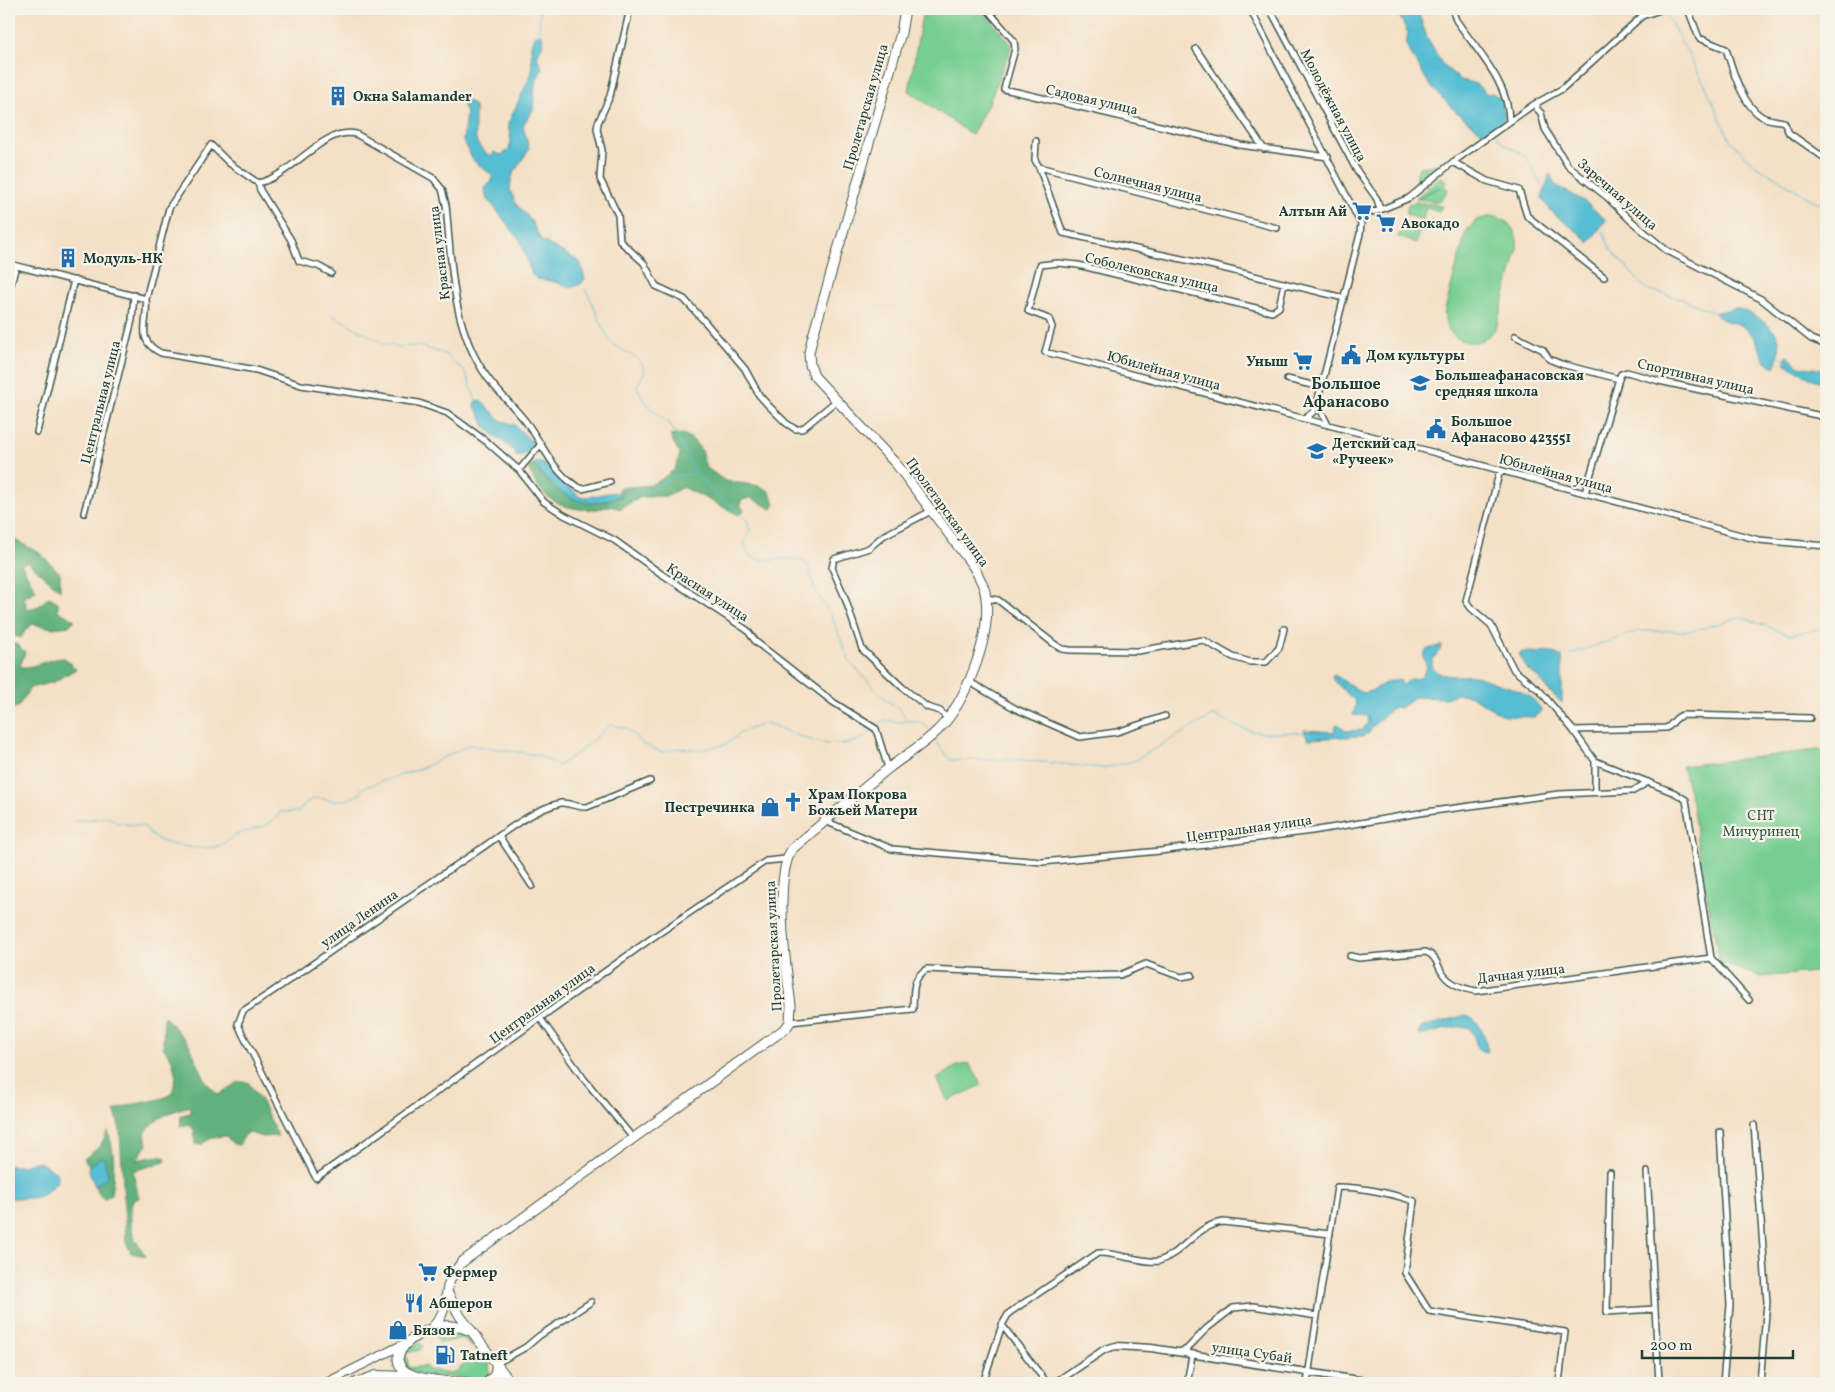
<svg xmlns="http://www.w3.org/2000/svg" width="1835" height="1392" font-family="Vollkorn,serif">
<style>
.green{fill:#77ce93;stroke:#4b8664}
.forest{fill:#61b17d;stroke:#407758}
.water{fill:#56bed3;stroke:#3a7e84}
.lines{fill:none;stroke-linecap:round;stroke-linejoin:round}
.stream{stroke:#56bed3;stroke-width:1}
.minor-casing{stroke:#3f554a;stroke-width:8}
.tertiary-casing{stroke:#3f554a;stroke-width:9}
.secondary-casing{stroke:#3f554a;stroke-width:10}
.primary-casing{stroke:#3f554a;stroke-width:11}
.minor{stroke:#fff;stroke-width:5}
.tertiary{stroke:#fff;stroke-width:6}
.secondary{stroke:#fff;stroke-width:8}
.primary{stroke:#fff;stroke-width:9}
.labels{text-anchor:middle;stroke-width:4.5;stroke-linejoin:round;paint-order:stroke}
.poi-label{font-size:14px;font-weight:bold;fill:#1f3d34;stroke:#f7f3e8;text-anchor:start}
.street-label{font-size:14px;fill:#1f3d34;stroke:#f7f3e8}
.park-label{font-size:14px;fill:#315a47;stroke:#f7f3e8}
.quarter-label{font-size:16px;font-weight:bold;fill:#1f3d34;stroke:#f7f3e8}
</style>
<rect width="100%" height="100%" fill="#f7f3e8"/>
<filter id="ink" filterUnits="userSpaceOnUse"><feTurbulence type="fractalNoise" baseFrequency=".02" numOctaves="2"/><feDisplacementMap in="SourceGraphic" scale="10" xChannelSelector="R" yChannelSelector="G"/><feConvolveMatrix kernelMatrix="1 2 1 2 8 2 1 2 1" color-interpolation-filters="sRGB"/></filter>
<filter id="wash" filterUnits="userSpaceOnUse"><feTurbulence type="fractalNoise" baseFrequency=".0096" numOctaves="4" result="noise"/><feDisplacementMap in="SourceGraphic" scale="20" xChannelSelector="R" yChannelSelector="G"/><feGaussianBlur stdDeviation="1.12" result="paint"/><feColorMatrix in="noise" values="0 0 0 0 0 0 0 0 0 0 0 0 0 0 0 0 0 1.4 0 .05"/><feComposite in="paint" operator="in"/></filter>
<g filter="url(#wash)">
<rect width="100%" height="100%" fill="#f4e0c6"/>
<path class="green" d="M923,9H981L1012,45L990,100L972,135L909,91Z
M1447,159L1412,193L1419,167L1438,164Z
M1441,176L1446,181L1444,185L1448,190L1439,202L1416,199L1440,187L1416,198Z
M1415,202L1442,206L1439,212L1426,208L1423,220L1406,214L1408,204Z
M1492,216C1510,219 1519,233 1517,251L1496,328C1479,355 1440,341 1445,309L1466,232L1476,220Z
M1403,221L1417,225L1416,230L1419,232L1416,243L1398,237Z
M1826,749V971L1760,977L1720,962L1701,868L1692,803L1682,766Z
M969,1063L982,1085L948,1101L937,1079L955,1067Z
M446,1330L462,1332L474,1346L471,1347L463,1338L440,1343L435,1336L438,1332Z
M420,1343L423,1346L420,1350L406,1353L409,1368L426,1366L428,1370L454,1373L469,1360L477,1358L489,1363L490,1376L483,1380L424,1375L406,1369L401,1353Z"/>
<path class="forest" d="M681,434C692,436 696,444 703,452L702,457L707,468L725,481L760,486L769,491L775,503L772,509L751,498L742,500L740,504L744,511L739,515L683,487L666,496L641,497L619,509C610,504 606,508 597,509C564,512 538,499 528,466L534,464L543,477L558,489L595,503L625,495L618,491L619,488L650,485L659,481L675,469L680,454L670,436Z
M9,537L40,553L60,573V590L28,562L21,564L36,590L24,598L27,609L39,606L49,597L58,602V611L75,620L69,626L52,628L33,624L26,629L21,638L9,634Z
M9,642L18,645L25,652L20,667C37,668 47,658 65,658L76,669L54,682L30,688L18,707L9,709Z
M164,1016L189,1044L206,1082L218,1095L238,1082H248L262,1102L278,1136L262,1137L247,1132L239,1145L233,1144L226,1136C217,1136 207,1139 201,1145L195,1144L194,1129L189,1125L180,1127L181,1115L191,1113L190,1106C173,1111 155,1117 145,1133L147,1145L136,1160L158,1156L166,1158L165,1162L133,1171L139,1198L132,1201C129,1226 131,1236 146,1256L131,1253L126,1242L120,1130L115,1111C132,1101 154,1104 172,1094L176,1077L172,1060L163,1047Z
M108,1131C115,1151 115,1172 111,1194L105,1198L101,1197L95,1186L99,1185L100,1158L89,1165L84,1159L100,1146Z"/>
<path class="water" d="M1396,9H1417L1428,40L1443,65L1461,80L1476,84L1487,94L1492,93L1502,99L1505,119L1493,130L1483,133L1455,111L1429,84L1406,45L1408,33Z
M537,34L542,35L543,43L537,57L542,68L535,84L533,110L523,125L529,149L513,174L511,181L510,190L516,204L530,219L541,240L580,262L585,279L581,284L570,288L555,282L537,279L532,275L520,240L486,197L485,188L492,181V175L474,161L463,141L466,112L462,104L467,100L475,107C476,127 469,146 492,156L494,152L501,155L509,150L511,141L508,124L532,72L531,45L534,36Z
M1550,174L1555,185L1584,201L1606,220L1589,243C1572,223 1556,222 1542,198Z
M1736,308C1748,311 1776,326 1779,340C1781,348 1778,359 1774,367C1757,358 1763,347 1753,336C1739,318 1728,327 1714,313Z
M1787,355L1799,366L1826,370V381C1812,383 1797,370 1785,363Z
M476,400L482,401L500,420L515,425L532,442L533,446L529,452L517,457C513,446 496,438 488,430C482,424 482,415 475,407Z
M537,461L548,466L580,497C596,498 611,489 626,494C617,496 602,503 593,503C569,503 546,482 534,464Z
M1441,645L1442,647L1432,661V668C1443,680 1460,674 1474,676C1482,677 1489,681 1496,683C1515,689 1532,693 1542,711L1534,717L1504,716L1469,695L1456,694L1446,698L1414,697L1400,708L1393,707L1371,728L1369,733L1362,736L1308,739L1304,730L1334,732L1336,724L1340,725L1345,731L1363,730L1368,722L1367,716L1353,715L1356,704L1354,700L1332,679L1333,674L1363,693L1371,691L1387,682L1399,679L1403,685L1410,679L1421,678L1427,667L1423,656L1426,650Z
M1522,652L1554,653L1562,657V703L1548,690L1538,677L1528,670L1519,654Z
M1466,1015C1481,1019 1484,1037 1488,1051L1487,1052L1478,1050C1476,1044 1475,1036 1471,1030C1465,1021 1429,1034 1420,1036L1418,1033L1422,1027Z
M100,1158H104L108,1176L95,1186L88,1169L89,1165Z
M34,1162H39L58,1174V1180C42,1201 34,1198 9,1198V1166H24Z"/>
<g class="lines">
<path class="stream" d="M1663,13L1670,21L1707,89L1730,140L1752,163L1826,208
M539,35L540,9
M1497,136C1504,147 1516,148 1526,157C1533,163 1534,178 1545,188
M1603,231L1611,250L1646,289L1688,301L1715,313
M585,289C595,305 600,326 611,341C622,355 640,353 645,371L637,386L642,397L653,411L670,424L697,474L718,497L733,506L748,522L750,530L744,543C749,575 790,549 807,564L816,592L831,615L850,662L886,700L900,709L906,719
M332,315L384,344L397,347L419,346L445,354L465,372L476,400
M1777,355L1787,361
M622,495L643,493L675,476L695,474
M1571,654L1639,631H1692L1742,617L1789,635L1826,628
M1537,684L1541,679
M1528,694L1531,690
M877,725L885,720C890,720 895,723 901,722C913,720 922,719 930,731
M934,739L950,760H1022L1104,768L1133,761L1214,715C1233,726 1249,733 1271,733C1284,734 1294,730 1307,734
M75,821L108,817L118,823L144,826C147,829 150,835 154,837C167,846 203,851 218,846C226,843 233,835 241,833C256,828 272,827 280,812H299C312,789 324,803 345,800C350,799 355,796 360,794L362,788L422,768L469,745L538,755L558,766L579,752L611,724L627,729L643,744L661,752L680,748L701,750L727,744L741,732L767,723C799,736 842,760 872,731"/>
</g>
</g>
<g filter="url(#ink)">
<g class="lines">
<defs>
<path id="minor" d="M630,9L610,96L598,123L597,129L602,150L600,179L618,215L620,241L644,263L656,286L684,299L706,323L745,369L759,395L768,405L786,423L795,429H802L836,401
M987,9L1014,41L1015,49L1004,89L1240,145L1328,157
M1250,9L1361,224L1360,234L1317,403L1328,425
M1270,9L1357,171L1377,199L1380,210
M1452,9L1456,20C1477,51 1510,84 1509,122
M1688,9L1699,38L1726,49C1733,70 1741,103 1761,116C1766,120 1777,120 1784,122L1789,133L1826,159
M1196,49L1264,149
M1537,104V109L1541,113L1545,129L1568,166L1608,198L1629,219L1666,250L1761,299L1811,339L1826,345
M1036,141L1035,160L1039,167L1063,233L1214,266L1344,298
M1453,162L1487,181L1519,190L1527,216L1604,277
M1039,167L1277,228
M258,183L260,190L291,240L299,261L318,266L331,273
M1358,215L1380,210L1409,198L1453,162L1533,105L1562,89L1642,16L1663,9
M9,264L146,299C149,323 134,340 161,353L256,370L301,385L419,403L447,413L487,442L519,470L544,502L564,515L614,540L660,573L747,630L756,642L833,702L876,729L888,768
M1284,283L1279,307L1272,312L1078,265L1058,263L1040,265L1028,311L1049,319L1052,327L1045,352L1406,445L1759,540L1826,546
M9,291L16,266
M146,299L169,208L211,145L229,163L258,183C292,177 322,126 356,134L433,178L442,189L446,205C452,266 451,326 487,377C500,395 517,409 529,426C546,450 555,476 582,489L610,482
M1515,336L1543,350L1549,359L1561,364L1619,379
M1287,379L1320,387
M1305,419L1313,412L1316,404
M37,432L74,280
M519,470L541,444
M1500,470L1466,601L1471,608L1491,625L1514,670L1540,691L1573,730L1595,761
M1585,493L1619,379L1621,374L1627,372L1659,381L1826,417
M931,511L883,536L869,548L834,559L832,568L844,595L862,649L902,687L927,707L940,711L948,719
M84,513L132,320L134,295
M986,598L998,600L1053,643L1062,649L1070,650L1138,651L1203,640L1233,657L1250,662H1266L1279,648L1284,629
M968,681L1016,709L1080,737L1117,732L1165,716
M1573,730L1666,728C1673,725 1674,717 1683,715L1810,718
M1595,761L1675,793L1686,800L1711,958L1749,1000
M650,781L587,807C578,808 567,802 561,803C530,810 499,837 473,854C395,905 321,960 243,1011L238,1024L242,1033L316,1178L652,938L766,861L786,859
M1595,792V761
M825,821L892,849L1042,862L1160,851L1312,831L1426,812L1559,794L1633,791L1648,782
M499,836L532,886
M1350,956L1359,958L1426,952C1437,956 1437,966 1443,974C1450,984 1465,989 1476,991L1711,958
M540,1018L584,1079L633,1138
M790,1022L913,1009C914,993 911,978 927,969L1077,976L1120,975L1146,964L1181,977L1192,975
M1754,1125L1767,1302L1760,1383
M1720,1132L1730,1305L1723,1383
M1610,1172L1607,1312L1655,1309L1659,1383
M1647,1172L1655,1309
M1002,1325L1009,1313L1098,1253C1114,1252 1146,1264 1159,1261C1184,1253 1196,1225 1223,1222L1330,1234
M1179,1352L1187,1349L1206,1329L1233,1308L1253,1306L1317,1316L1337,1187C1363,1187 1389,1193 1414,1201L1405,1273L1429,1311L1565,1332L1559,1383
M497,1363L526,1347L539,1336L591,1302
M983,1383L1002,1325L1047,1383
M1187,1383L1192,1356
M1307,1383L1317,1316"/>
<path id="tertiary" d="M1055,1383L1105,1349L1116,1346L1151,1348L1378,1383"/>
<path id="secondary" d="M326,1383L406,1343
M354,1383L376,1375L409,1376"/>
<path id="primary" d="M448,1294L460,1316L511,1383
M430,1330C448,1312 443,1304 449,1283C451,1275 457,1269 462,1262L786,1028L790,1022L791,1005C786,969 773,879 792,849C824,822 856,794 889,768C904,756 923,745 937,731C966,703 991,637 986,598C985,586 979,577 973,566L897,465L814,376L810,365L809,353L812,339L901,33L905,9
M467,1383C448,1381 398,1382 398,1358C402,1339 433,1324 452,1326C459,1326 465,1329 471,1331
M487,1383L495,1375L497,1363"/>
</defs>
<use href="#minor" class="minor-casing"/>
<use href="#tertiary" class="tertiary-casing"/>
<use href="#secondary" class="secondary-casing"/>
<use href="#primary" class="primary-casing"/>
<use href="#minor" class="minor"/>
<use href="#tertiary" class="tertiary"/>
<use href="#secondary" class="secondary"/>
<use href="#primary" class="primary"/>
</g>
</g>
<defs>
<symbol id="building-bare" viewBox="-9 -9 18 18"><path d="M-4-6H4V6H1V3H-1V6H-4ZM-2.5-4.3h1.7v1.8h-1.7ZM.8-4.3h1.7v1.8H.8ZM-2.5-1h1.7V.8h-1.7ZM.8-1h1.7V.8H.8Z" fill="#1f6fb2" stroke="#f7f3e8" stroke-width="2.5" paint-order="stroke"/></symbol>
<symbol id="supermarket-bare" viewBox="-9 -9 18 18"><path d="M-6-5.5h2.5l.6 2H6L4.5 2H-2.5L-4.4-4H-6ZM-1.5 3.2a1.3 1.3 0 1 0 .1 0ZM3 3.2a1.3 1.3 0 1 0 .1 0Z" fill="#1f6fb2" stroke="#f7f3e8" stroke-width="2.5" paint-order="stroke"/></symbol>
<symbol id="civic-bare" viewBox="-9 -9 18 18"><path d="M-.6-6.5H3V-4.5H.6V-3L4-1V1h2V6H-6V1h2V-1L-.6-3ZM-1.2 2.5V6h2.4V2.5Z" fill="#1f6fb2" stroke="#f7f3e8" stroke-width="2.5" paint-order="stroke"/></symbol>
<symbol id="school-bare" viewBox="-9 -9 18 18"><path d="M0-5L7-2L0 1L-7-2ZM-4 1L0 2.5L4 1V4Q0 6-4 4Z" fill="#1f6fb2" stroke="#f7f3e8" stroke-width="2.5" paint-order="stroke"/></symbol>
<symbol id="church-bare" viewBox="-9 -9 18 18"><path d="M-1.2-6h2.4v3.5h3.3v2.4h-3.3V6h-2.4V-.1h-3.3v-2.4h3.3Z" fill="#1f6fb2" stroke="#f7f3e8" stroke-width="2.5" paint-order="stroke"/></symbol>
<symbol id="shop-bare" viewBox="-9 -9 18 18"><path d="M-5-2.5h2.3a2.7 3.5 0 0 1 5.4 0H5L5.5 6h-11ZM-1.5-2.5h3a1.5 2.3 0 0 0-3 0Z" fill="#1f6fb2" stroke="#f7f3e8" stroke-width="2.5" paint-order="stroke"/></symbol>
<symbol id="restaurant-bare" viewBox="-9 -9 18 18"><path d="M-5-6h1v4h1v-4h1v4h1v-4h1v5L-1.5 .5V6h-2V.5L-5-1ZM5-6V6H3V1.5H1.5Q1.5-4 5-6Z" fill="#1f6fb2" stroke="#f7f3e8" stroke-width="2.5" paint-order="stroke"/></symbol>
<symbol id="fuel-bare" viewBox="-9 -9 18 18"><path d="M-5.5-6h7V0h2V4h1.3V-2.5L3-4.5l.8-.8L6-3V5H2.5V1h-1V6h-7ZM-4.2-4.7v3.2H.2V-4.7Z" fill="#1f6fb2" stroke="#f7f3e8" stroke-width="2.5" paint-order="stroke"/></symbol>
</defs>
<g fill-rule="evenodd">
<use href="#building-bare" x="324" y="82" width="28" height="28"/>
<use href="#supermarket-bare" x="1348" y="197" width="28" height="28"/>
<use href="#supermarket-bare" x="1372" y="209" width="28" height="28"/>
<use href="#building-bare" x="54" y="244" width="28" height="28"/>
<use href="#civic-bare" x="1337" y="341" width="28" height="28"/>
<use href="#supermarket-bare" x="1289" y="347" width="28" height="28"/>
<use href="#school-bare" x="1406" y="369" width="28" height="28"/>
<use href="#civic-bare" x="1422" y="415" width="28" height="28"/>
<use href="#school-bare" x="1303" y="437" width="28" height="28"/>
<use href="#church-bare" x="779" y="788" width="28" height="28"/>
<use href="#shop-bare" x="756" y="793" width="28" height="28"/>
<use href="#supermarket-bare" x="414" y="1258" width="28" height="28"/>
<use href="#restaurant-bare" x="400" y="1289" width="28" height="28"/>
<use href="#shop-bare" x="384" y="1316" width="28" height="28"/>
<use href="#fuel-bare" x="431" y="1341" width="28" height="28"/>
</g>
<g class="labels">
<g class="poi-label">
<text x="353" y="101">Окна Salamander</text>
<text x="1347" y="216" text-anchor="end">Алтын Ай</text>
<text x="1401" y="228">Авокадо</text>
<text x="83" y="263">Модуль-НК</text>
<text x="1366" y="360">Дом культуры</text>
<text x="1288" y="366" text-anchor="end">Уныш</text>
<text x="1435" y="380">Большеафанасовская<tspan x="1435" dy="16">средняя школа</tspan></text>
<text x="1451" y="426">Большое<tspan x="1451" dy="16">Афанасово 423551</tspan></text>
<text x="1332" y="448">Детский сад<tspan x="1332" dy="16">«Ручеек»</tspan></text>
<text x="808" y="799">Храм Покрова<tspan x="808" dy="16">Божьей Матери</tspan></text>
<text x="755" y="812" text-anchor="end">Пестречинка</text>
<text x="443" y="1277">Фермер</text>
<text x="429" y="1308">Абшерон</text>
<text x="413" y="1335">Бизон</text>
<text x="460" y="1360">Tatneft</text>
</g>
<g class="street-label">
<text transform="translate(1092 99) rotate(13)" y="5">Садовая улица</text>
<text transform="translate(1334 105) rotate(62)" y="5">Молодёжная улица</text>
<text transform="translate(865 107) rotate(-74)" y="5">Пролетарская улица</text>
<text transform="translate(1148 184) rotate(14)" y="5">Солнечная улица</text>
<text transform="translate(1618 194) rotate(41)" y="5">Заречная улица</text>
<text transform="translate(439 253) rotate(-97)" y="5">Красная улица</text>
<text transform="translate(1152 272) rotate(13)" y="5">Соболековская улица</text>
<text transform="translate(1164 370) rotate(15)" y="5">Юбилейная улица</text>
<text transform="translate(1696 376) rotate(13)" y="5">Спортивная улица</text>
<text transform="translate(100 402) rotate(-76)" y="5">Центральная улица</text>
<text transform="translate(1556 473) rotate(15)" y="5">Юбилейная улица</text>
<text transform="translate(948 512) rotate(54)" y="5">Пролетарская улица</text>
<text transform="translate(708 592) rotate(33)" y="5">Красная улица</text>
<text transform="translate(1249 828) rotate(-8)" y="5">Центральная улица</text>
<text transform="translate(359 918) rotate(-35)" y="5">улица Ленина</text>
<text transform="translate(773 946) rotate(-93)" y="5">Пролетарская улица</text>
<text transform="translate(1521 973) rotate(-7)" y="5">Дачная улица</text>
<text transform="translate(542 1003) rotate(-36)" y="5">Центральная улица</text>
<text transform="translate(1252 1352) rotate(8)" y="5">улица Субай</text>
</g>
<g class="park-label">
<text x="1761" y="820">СНТ<tspan x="1761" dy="16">Мичуринец</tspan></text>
</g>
<g class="quarter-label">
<text x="1346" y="389">Большое<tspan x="1346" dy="18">Афанасово</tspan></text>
</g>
</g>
<rect width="1835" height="1392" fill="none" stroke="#f7f3e8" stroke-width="30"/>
<path d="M1642 1350v8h151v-8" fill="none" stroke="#1f3d34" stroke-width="2.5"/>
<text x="1650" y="1350" font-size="15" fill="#1f3d34" stroke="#f7f3e8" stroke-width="4" paint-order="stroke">200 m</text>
</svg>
